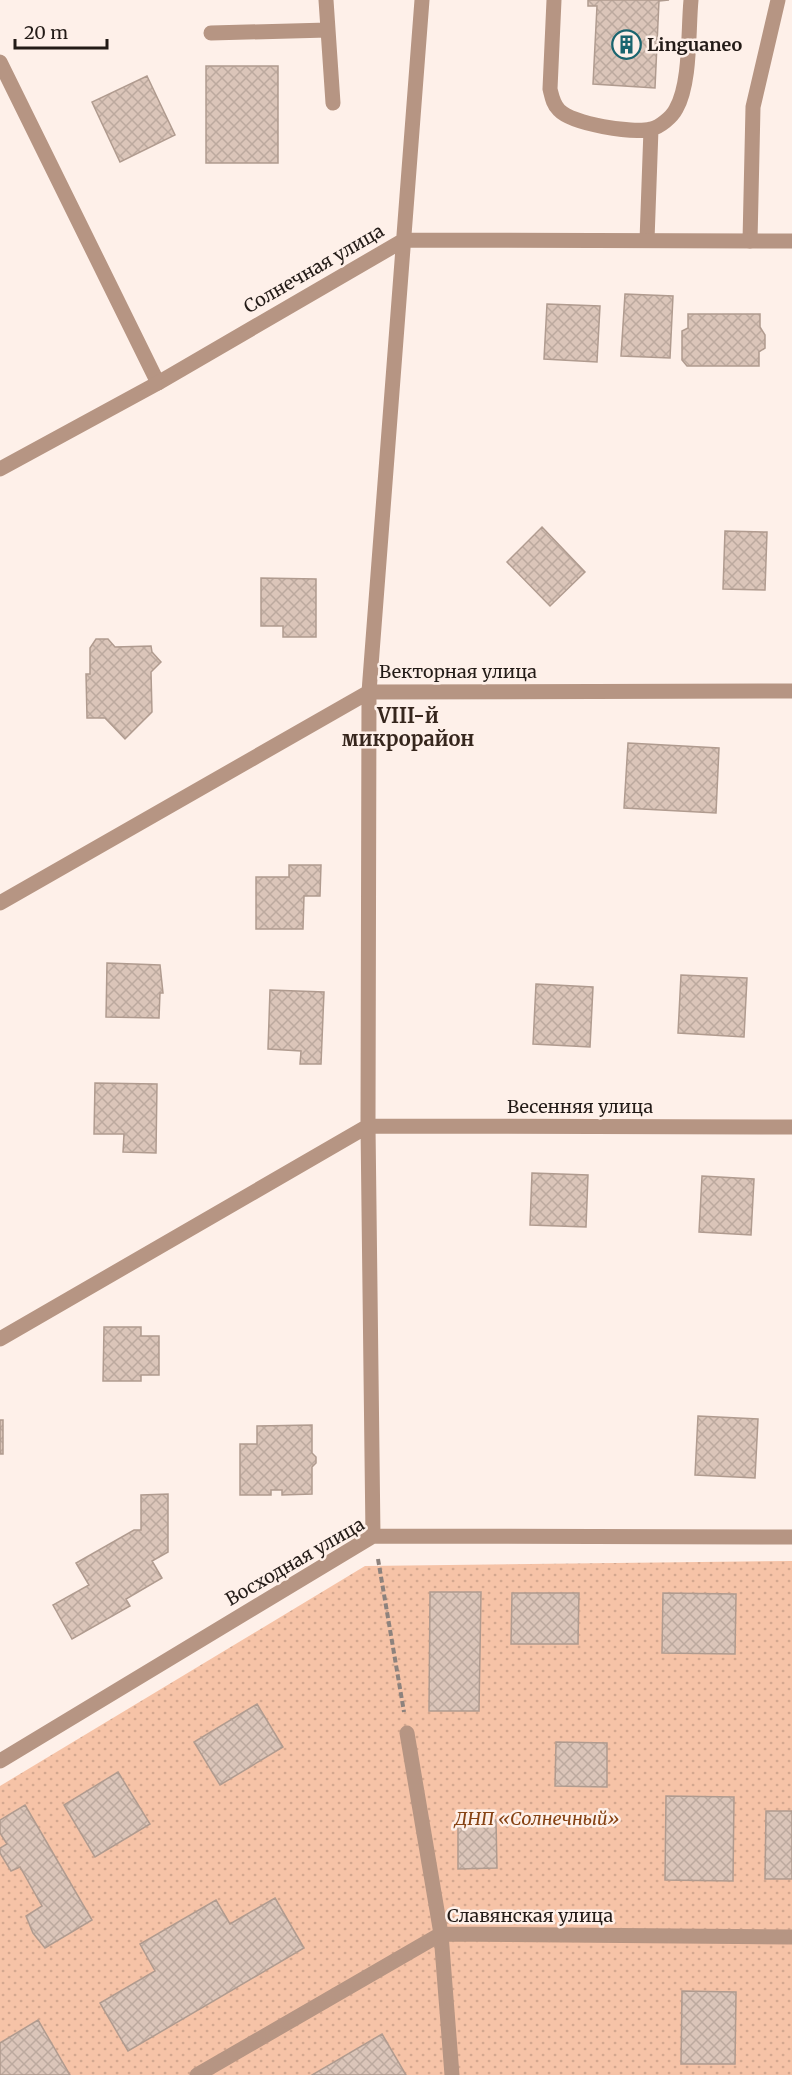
<svg xmlns="http://www.w3.org/2000/svg" width="792" height="2075" font-family="Merriweather,serif">
<style>
.park{fill:url(#park-dots)}
.building{fill:url(#building-cross-hatch);stroke:#b09b8f;stroke-width:1.5}
.lines{fill:none;stroke-linecap:round;stroke-linejoin:round}
.path{stroke:#8d827d;stroke-width:4;stroke-dasharray:6 3;stroke-linecap:butt}
.lane{stroke:#b69583;stroke-width:15}
.street{stroke:#b69583;stroke-width:15}
.labels{text-anchor:middle;stroke-width:5;stroke-linejoin:round;paint-order:stroke}
.poi-label{font-size:18px;font-weight:bold;fill:#231b17;stroke:#fef0e9;text-anchor:start}
.street-label{font-size:18px;fill:#231b17;stroke:#fef0e9}
.park-label{font-size:18px;font-style:italic;fill:#864213;stroke:#fef0e9}
.neighbourhood-label{font-size:20px;font-weight:bold;fill:#36261d;stroke:#fef0e9}
</style>
<defs>
<pattern id="park-dots" width="8" height="8" patternUnits="userSpaceOnUse" patternTransform="scale(1.5)"><rect width="8" height="8" fill="#f6c3a7"/><path d="M2 2h.1M6 6h.1" fill="none" stroke="#d3a78f" stroke-width="1.8" stroke-linecap="round"/></pattern>
<pattern id="building-cross-hatch" width="8" height="8" patternUnits="userSpaceOnUse" patternTransform="scale(1.5)"><rect width="8" height="8" fill="#dbc5b9"/><path d="M0 0l8 8M0 8l8-8" fill="none" stroke="#bca99e"/></pattern>
</defs>
<rect width="100%" height="100%" fill="#fef0e9"/>
<path class="park" d="M792,1561V2075H0V1786L365,1566Z"/>
<path class="building" d="M588,0H669L659,1L655,88L593,84L597,6H588Z
M206,66H278V163H206Z
M147,76L175,135L120,162L92,102Z
M625,294L673,296L670,358L621,356Z
M547,304L600,306L597,362L544,359Z
M688,314H760V327L765,335V348L759,352V366H687L682,360V331L688,328Z
M542,527L585,572L550,606L507,562Z
M725,531L767,532L765,590L723,589Z
M261,578L316,579V637H283V626H261Z
M96,639H108L115,647L151,646L152,652L161,662L151,672L152,712L125,739L105,718H87L86,674H90V648Z
M628,743L719,748L716,813L624,808Z
M289,865H321L320,896H304L303,929H256V877H289Z
M107,963L160,965L163,993H160L159,1018L106,1017Z
M681,975L747,978L744,1037L678,1033Z
M536,984L593,987L590,1047L533,1044Z
M270,990L324,992L321,1064H300L301,1051L268,1049Z
M95,1083L157,1084L156,1153L123,1152L124,1134H94Z
M532,1173L588,1175L586,1227L530,1225Z
M702,1176L754,1179L751,1235L699,1232Z
M104,1327H141V1336H159V1375H141V1381H103Z
M698,1416L758,1419L755,1478L695,1475Z
M0,1420H3V1454H0Z
M312,1425V1453L316,1457V1463L312,1467V1494L282,1495V1490H271V1495H240V1444H257V1426Z
M168,1494V1552L152,1561L162,1578L126,1599L130,1606L72,1639L53,1605L89,1585L76,1563L134,1530H141V1495Z
M430,1592H481L479,1711H429Z
M512,1593H579L578,1644H511Z
M663,1593L736,1594L735,1654L662,1653Z
M257,1704L283,1747L220,1785L194,1742Z
M556,1742L607,1743V1787L555,1786Z
M118,1772L150,1824L95,1857L64,1805Z
M666,1796L734,1797L733,1881L665,1880Z
M25,1805L92,1920L45,1948L33,1933L26,1916L42,1906L20,1867L11,1871L0,1853V1848L7,1844L0,1833V1820Z
M766,1811H792V1879H765Z
M458,1820H496L497,1868L458,1869Z
M275,1898L304,1948L128,2051L100,2003L155,1971L140,1944L216,1900L230,1924Z
M682,1991L736,1992L735,2064H681Z
M38,2020L70,2075H0V2043Z
M382,2034L406,2075H312Z"/>
<g class="lines">
<path class="path" d="M378,1559L404,1712"/>
<path class="lane" d="M326,0L333,103
M554,0L550,89C552,97 553,104 559,110C572,124 633,134 651,129C660,127 672,117 676,109C691,83 688,30 691,0
M211,33L328,30
M0,62L158,383
M647,240L651,129
M750,241L753,107L778,0"/>
<path class="street" d="M0,469L158,383L404,240L792,241
M0,903L369,692L792,691
M0,1339L368,1126L792,1127
M373,1536L368,1126L369,692L422,0
M407,1733L441,1934L452,2075
M0,1761L373,1536L792,1537
M197,2075L441,1934L792,1937"/>
</g>
<defs>
<symbol id="building-ring" viewBox="-11 -11 22 22"><circle r="9.5" fill="#fef0e9" stroke="#19656f" stroke-width="1.5"/><path d="M-4-6H4V6H1V3H-1V6H-4ZM-2.5-4.3h1.7v1.8h-1.7ZM.8-4.3h1.7v1.8H.8ZM-2.5-1h1.7V.8h-1.7ZM.8-1h1.7V.8H.8Z" fill="#19656f"/></symbol>
</defs>
<g fill-rule="evenodd">
<use href="#building-ring" x="610" y="28" width="33" height="33"/>
</g>
<g class="labels">
<g class="poi-label">
<text x="647" y="51">Linguaneo</text>
</g>
<g class="street-label">
<text transform="translate(314 269) rotate(-30)" y="6">Солнечная улица</text>
<text x="458" y="678">Векторная улица</text>
<text x="580" y="1113">Весенняя улица</text>
<text transform="translate(295 1562) rotate(-30)" y="6">Восходная улица</text>
<text x="530" y="1922">Славянская улица</text>
</g>
<g class="park-label">
<text x="537" y="1825">ДНП «Солнечный»</text>
</g>
<g class="neighbourhood-label">
<text x="408" y="723">VIII-й<tspan x="408" dy="23">микрорайон</tspan></text>
</g>
</g>
<path d="M15 39v9h92v-9" fill="none" stroke="#231b17" stroke-width="3"/>
<text x="24" y="39" font-size="18" fill="#231b17" stroke="#fef0e9" stroke-width="4.5" paint-order="stroke">20 m</text>
</svg>
